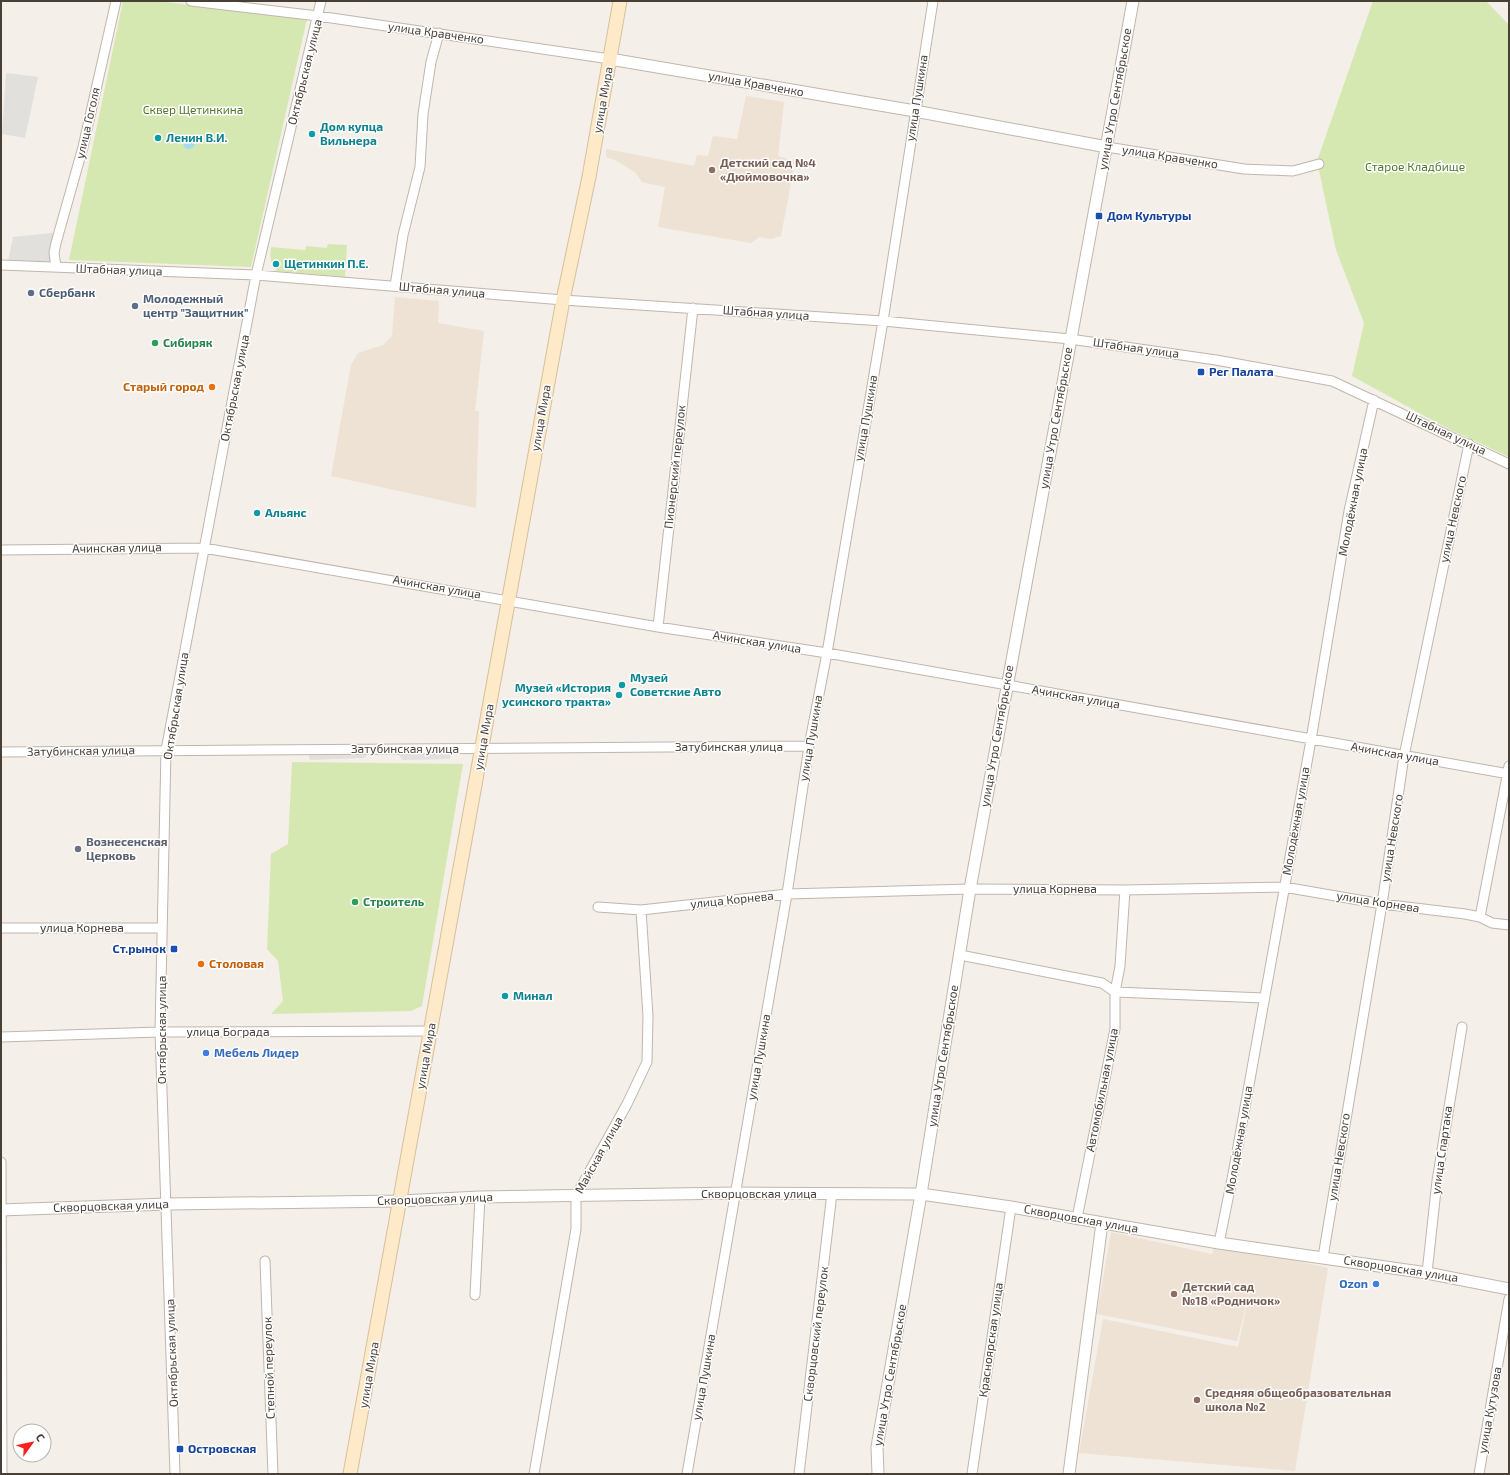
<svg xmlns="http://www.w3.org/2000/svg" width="1510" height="1475" font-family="'Exo 2',sans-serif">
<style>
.education{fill:#ede2d3}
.green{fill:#d6e8b2}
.parking{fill:#e2e0dd}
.water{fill:#a6dbf0}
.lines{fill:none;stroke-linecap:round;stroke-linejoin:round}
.minor-casing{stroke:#c0b6ab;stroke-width:11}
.tertiary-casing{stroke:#c0b6ab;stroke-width:13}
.secondary-casing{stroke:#d7bf9b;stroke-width:15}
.minor{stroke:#fff;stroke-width:9}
.tertiary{stroke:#fff;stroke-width:11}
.secondary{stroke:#feeac9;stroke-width:13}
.culture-dot{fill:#0f9aa8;stroke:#fff;stroke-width:1.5}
.education-dot{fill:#8d6e63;stroke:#fff;stroke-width:1.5}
.transit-dot{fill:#1a4fb4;stroke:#fff;stroke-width:1.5}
.service-dot{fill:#5c6f8a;stroke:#fff;stroke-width:1.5}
.leisure-dot{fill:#2e9e5b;stroke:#fff;stroke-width:1.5}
.food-dot{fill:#e8710a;stroke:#fff;stroke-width:1.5}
.worship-dot{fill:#6b7280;stroke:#fff;stroke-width:1.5}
.shop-dot{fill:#3f7fe0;stroke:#fff;stroke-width:1.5}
.labels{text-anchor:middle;stroke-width:3;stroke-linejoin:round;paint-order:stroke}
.street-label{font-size:12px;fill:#483f37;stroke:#fff}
.park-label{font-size:12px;fill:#52792a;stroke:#fff}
.culture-label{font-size:12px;font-weight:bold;fill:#0d838f;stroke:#fff;text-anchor:start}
.education-label{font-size:12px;font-weight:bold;fill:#785e54;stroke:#fff;text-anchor:start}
.transit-label{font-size:12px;font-weight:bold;fill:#164399;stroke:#fff;text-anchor:start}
.service-label{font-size:12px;font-weight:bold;fill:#4e5e75;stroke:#fff;text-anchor:start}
.leisure-label{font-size:12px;font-weight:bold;fill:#27864d;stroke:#fff;text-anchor:start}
.food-label{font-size:12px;font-weight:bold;fill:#c56008;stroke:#fff;text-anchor:end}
.worship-label{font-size:12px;font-weight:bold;fill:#5b616d;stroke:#fff;text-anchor:start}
.shop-label{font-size:12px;font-weight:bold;fill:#366cbe;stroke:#fff;text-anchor:start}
</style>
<rect width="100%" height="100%" fill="#f4efe8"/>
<path class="education" d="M746,96L784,102L778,156L795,161L781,236L771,239L759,237L751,243L658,227L665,187L642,182L636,173L615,160L606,157V149L694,166L697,155L708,156L713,136L737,139Z
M395,297L439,301L438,323L484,331L475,411H479L476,508L331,476L351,365L358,353L383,345L392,336Z
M1111,1232L1212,1254L1214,1247L1271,1255L1328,1268L1295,1471L1079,1453L1103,1319L1238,1347L1251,1287L1237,1341L1097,1314Z"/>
<path class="green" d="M123,1H157L307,19L251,267L69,260Z
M1373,1H1486L1509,25V457L1441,425L1352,376L1364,323L1336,250L1317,161Z
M328,244L347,245L345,277L277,271C270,264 270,257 271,247L305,250L306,246L327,248Z
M292,762L463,764L422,1006L411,1011L271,1014L283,1001L278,961L267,949L271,854L288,844Z"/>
<path class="parking" d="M6,73L38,77L25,138L2,134Z
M61,232L53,262L8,261L13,237Z
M308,752H370L364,758L310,760Z
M397,753L451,754L450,759L403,760Z"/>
<path class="water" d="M183 143a6 6 0 1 1 12 0a6 6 0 1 1-12 0Z"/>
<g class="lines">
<defs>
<path id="minor" d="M191,1L318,16L610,59
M1107,147L1244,169L1293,171L1319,164
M1,265L256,275L563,300L883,321L1070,339L1216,360L1332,381L1509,464
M56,267L54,253L56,243L83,147L116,1
M395,286L403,235L420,167L423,114L431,62L439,33
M1,550L204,548L658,627L827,653L1509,774
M658,627L693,308
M1,752L809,746
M598,907L641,910L787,894L970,889L1125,890L1284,887L1382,904L1465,914L1480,917L1492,923L1509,925
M1480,917L1509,766
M1,928H162
M960,955L1102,983L1115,992L1264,998
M1,1037L160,1032L430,1031
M1,1162L2,1474
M1077,1218L1115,1029V992L1120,966L1125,890
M1219,1243L1233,1174L1311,740L1349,511L1374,400
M1323,1257L1382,904L1404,756L1469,444
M265,1261L273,1474
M1427,1273L1437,1181L1462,1027
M475,1295L480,1197
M175,1474L160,1032L166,750L256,275L321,1
M534,1474L576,1229V1196L627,1104L647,1062L648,1016L641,910
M687,1474L787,894L809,746L827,653L883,321L933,1
M799,1474L832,1193
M972,1474L1011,1207
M1479,1474L1509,1299"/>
<path id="tertiary" d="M610,59L915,111L1107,147
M1,1210L167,1204L400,1201L480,1197L736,1193L921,1194L1011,1207L1219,1243L1427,1273L1509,1289
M878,1474L877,1447L921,1194L970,889L1133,1
M1069,1474L1102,1223"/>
<path id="secondary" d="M350,1474L563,300L589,177L620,1"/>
</defs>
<use href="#minor" class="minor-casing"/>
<use href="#tertiary" class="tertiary-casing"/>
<use href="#secondary" class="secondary-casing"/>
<use href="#minor" class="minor"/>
<use href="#tertiary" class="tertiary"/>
<use href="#secondary" class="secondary"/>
</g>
<g class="culture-dot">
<circle cx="312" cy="134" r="4"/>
<circle cx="158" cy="138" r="4"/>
<circle cx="276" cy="264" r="4"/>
<circle cx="257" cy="513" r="4"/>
<circle cx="622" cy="685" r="4"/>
<circle cx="619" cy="695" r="4"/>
<circle cx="505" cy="996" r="4"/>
</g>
<g class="education-dot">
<circle cx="712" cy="170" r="4"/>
<circle cx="1174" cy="1294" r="4"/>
<circle cx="1197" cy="1400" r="4"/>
</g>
<g class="transit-dot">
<rect x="1095" y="212" width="8" height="8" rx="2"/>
<rect x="1197" y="368" width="8" height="8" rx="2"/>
<rect x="170" y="945" width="8" height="8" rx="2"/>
<rect x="176" y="1445" width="8" height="8" rx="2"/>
</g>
<g class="service-dot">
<circle cx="31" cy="293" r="4"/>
<circle cx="135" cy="306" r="4"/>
</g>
<g class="leisure-dot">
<circle cx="155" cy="343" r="4"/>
<circle cx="355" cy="902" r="4"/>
</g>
<g class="food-dot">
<circle cx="212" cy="387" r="4"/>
<circle cx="201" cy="964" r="4"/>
</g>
<circle class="worship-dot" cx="78" cy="849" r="4"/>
<g class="shop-dot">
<circle cx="206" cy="1053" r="4"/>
<circle cx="1376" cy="1284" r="4"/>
</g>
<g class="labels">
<g class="street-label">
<text transform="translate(436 33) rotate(8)" y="4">улица Кравченко</text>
<text transform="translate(305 72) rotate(-76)" y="4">Октябрьская улица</text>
<text transform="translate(756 84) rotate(10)" y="4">улица Кравченко</text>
<text transform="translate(917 98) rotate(-81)" y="4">улица Пушкина</text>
<text transform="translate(1115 99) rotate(-80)" y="4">улица Утро Сентябрьское</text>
<text transform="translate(603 100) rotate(-80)" y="4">улица Мира</text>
<text transform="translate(88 123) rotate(-77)" y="4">улица Гоголя</text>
<text transform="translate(1170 157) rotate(9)" y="4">улица Кравченко</text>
<text transform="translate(119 270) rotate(2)" y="4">Штабная улица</text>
<text transform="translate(442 290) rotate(5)" y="4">Штабная улица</text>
<text transform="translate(766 313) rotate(4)" y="4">Штабная улица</text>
<text transform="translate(1136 348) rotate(8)" y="4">Штабная улица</text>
<text transform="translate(235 388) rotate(-79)" y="4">Октябрьская улица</text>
<text transform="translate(541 418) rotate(-80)" y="4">улица Мира</text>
<text transform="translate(866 418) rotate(-80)" y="4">улица Пушкина</text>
<text transform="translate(1056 418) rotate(-80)" y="4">улица Утро Сентябрьское</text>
<text transform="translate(1446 433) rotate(25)" y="4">Штабная улица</text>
<text transform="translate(675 467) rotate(-84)" y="4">Пионерский переулок</text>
<text transform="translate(1353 502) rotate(-79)" y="4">Молодёжная улица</text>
<text transform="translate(1453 519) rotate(-78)" y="4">улица Невского</text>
<text transform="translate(117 548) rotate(-1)" y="4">Ачинская улица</text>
<text transform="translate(437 587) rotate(10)" y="4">Ачинская улица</text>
<text transform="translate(757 642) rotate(9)" y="4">Ачинская улица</text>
<text transform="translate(1076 697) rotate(10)" y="4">Ачинская улица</text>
<text transform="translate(176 706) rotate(-81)" y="4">Октябрьская улица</text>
<text transform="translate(997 736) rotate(-80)" y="4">улица Утро Сентябрьское</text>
<text transform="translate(484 737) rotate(-80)" y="4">улица Мира</text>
<text transform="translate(811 738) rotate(-80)" y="4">улица Пушкина</text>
<text x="729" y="751">Затубинская улица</text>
<text x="405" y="753">Затубинская улица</text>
<text transform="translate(81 751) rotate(-1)" y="4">Затубинская улица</text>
<text transform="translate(1395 754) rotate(10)" y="4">Ачинская улица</text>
<text transform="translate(1296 821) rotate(-80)" y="4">Молодёжная улица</text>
<text transform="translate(1392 838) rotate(-81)" y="4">улица Невского</text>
<text x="1055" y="893">улица Корнева</text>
<text transform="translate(732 900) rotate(-6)" y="4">улица Корнева</text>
<text transform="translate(1378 902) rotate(9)" y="4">улица Корнева</text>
<text x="82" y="932">улица Корнева</text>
<text transform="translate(162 1030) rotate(-90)" y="4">Октябрьская улица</text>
<text x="228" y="1036">улица Бограда</text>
<text transform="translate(426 1056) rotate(-80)" y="4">улица Мира</text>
<text transform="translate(943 1056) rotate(-81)" y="4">улица Утро Сентябрьское</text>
<text transform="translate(759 1057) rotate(-80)" y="4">улица Пушкина</text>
<text transform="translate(1102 1090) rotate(-79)" y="4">Автомобильная улица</text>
<text transform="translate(1239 1140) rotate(-80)" y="4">Молодёжная улица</text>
<text transform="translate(1442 1150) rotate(-82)" y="4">улица Спартака</text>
<text transform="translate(599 1155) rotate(-61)" y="4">Майская улица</text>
<text transform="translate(1339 1157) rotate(-81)" y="4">улица Невского</text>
<text x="759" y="1198">Скворцовская улица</text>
<text transform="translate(435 1199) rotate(-2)" y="4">Скворцовская улица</text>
<text transform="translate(111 1206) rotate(-2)" y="4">Скворцовская улица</text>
<text transform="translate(1081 1219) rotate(10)" y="4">Скворцовская улица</text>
<text transform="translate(1401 1269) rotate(9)" y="4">Скворцовская улица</text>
<text transform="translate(816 1334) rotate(-83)" y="4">Скворцовский переулок</text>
<text transform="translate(991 1340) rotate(-82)" y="4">Красноярская улица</text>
<text transform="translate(172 1353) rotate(-92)" y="4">Октябрьская улица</text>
<text transform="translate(269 1368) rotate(-92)" y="4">Степной переулок</text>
<text transform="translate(369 1375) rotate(-80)" y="4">улица Мира</text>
<text transform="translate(890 1375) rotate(-80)" y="4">улица Утро Сентябрьское</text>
<text transform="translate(704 1377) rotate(-80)" y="4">улица Пушкина</text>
<text transform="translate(1490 1410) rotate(-80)" y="4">улица Кутузова</text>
</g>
<g class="park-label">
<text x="193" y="114">Сквер Щетинкина</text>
<text x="1415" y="171">Старое Кладбище</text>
</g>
<g class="culture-label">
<text x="320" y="131">Дом купца<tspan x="320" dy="14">Вильнера</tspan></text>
<text x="166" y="142">Ленин В.И.</text>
<text x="284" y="268">Щетинкин П.Е.</text>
<text x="265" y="517">Альянс</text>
<text x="630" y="682">Музей<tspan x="630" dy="14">Советские Авто</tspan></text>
<text x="611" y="692" text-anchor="end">Музей «История<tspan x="611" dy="14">усинского тракта»</tspan></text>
<text x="513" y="1000">Минал</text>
</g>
<g class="education-label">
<text x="720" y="167">Детский сад №4<tspan x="720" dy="14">«Дюймовочка»</tspan></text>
<text x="1182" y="1291">Детский сад<tspan x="1182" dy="14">№18 «Родничок»</tspan></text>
<text x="1205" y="1397">Средняя общеобразовательная<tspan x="1205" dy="14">школа №2</tspan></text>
</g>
<g class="transit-label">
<text x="1107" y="220">Дом Культуры</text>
<text x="1209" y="376">Рег Палата</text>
<text x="166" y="953" text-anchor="end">Ст.рынок</text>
<text x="188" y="1453">Островская</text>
</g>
<g class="service-label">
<text x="39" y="297">Сбербанк</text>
<text x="143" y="303">Молодежный<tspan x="143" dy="14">центр "Защитник"</tspan></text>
</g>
<g class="leisure-label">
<text x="163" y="347">Сибиряк</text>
<text x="363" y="906">Строитель</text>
</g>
<g class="food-label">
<text x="204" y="391">Старый город</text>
<text x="209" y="968" text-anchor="start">Столовая</text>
</g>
<g class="worship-label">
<text x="86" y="846">Вознесенская<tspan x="86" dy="14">Церковь</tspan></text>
</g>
<g class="shop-label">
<text x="214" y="1057">Мебель Лидер</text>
<text x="1368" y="1288" text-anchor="end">Ozon</text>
</g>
</g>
<rect width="1510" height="1475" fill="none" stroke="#483f37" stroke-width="4"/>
<g transform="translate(32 1443) rotate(57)"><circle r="19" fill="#ffffff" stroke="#b6b2af"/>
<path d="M0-3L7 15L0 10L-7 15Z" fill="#f8211c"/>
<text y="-6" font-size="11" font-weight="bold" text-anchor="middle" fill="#483f37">С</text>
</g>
</svg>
